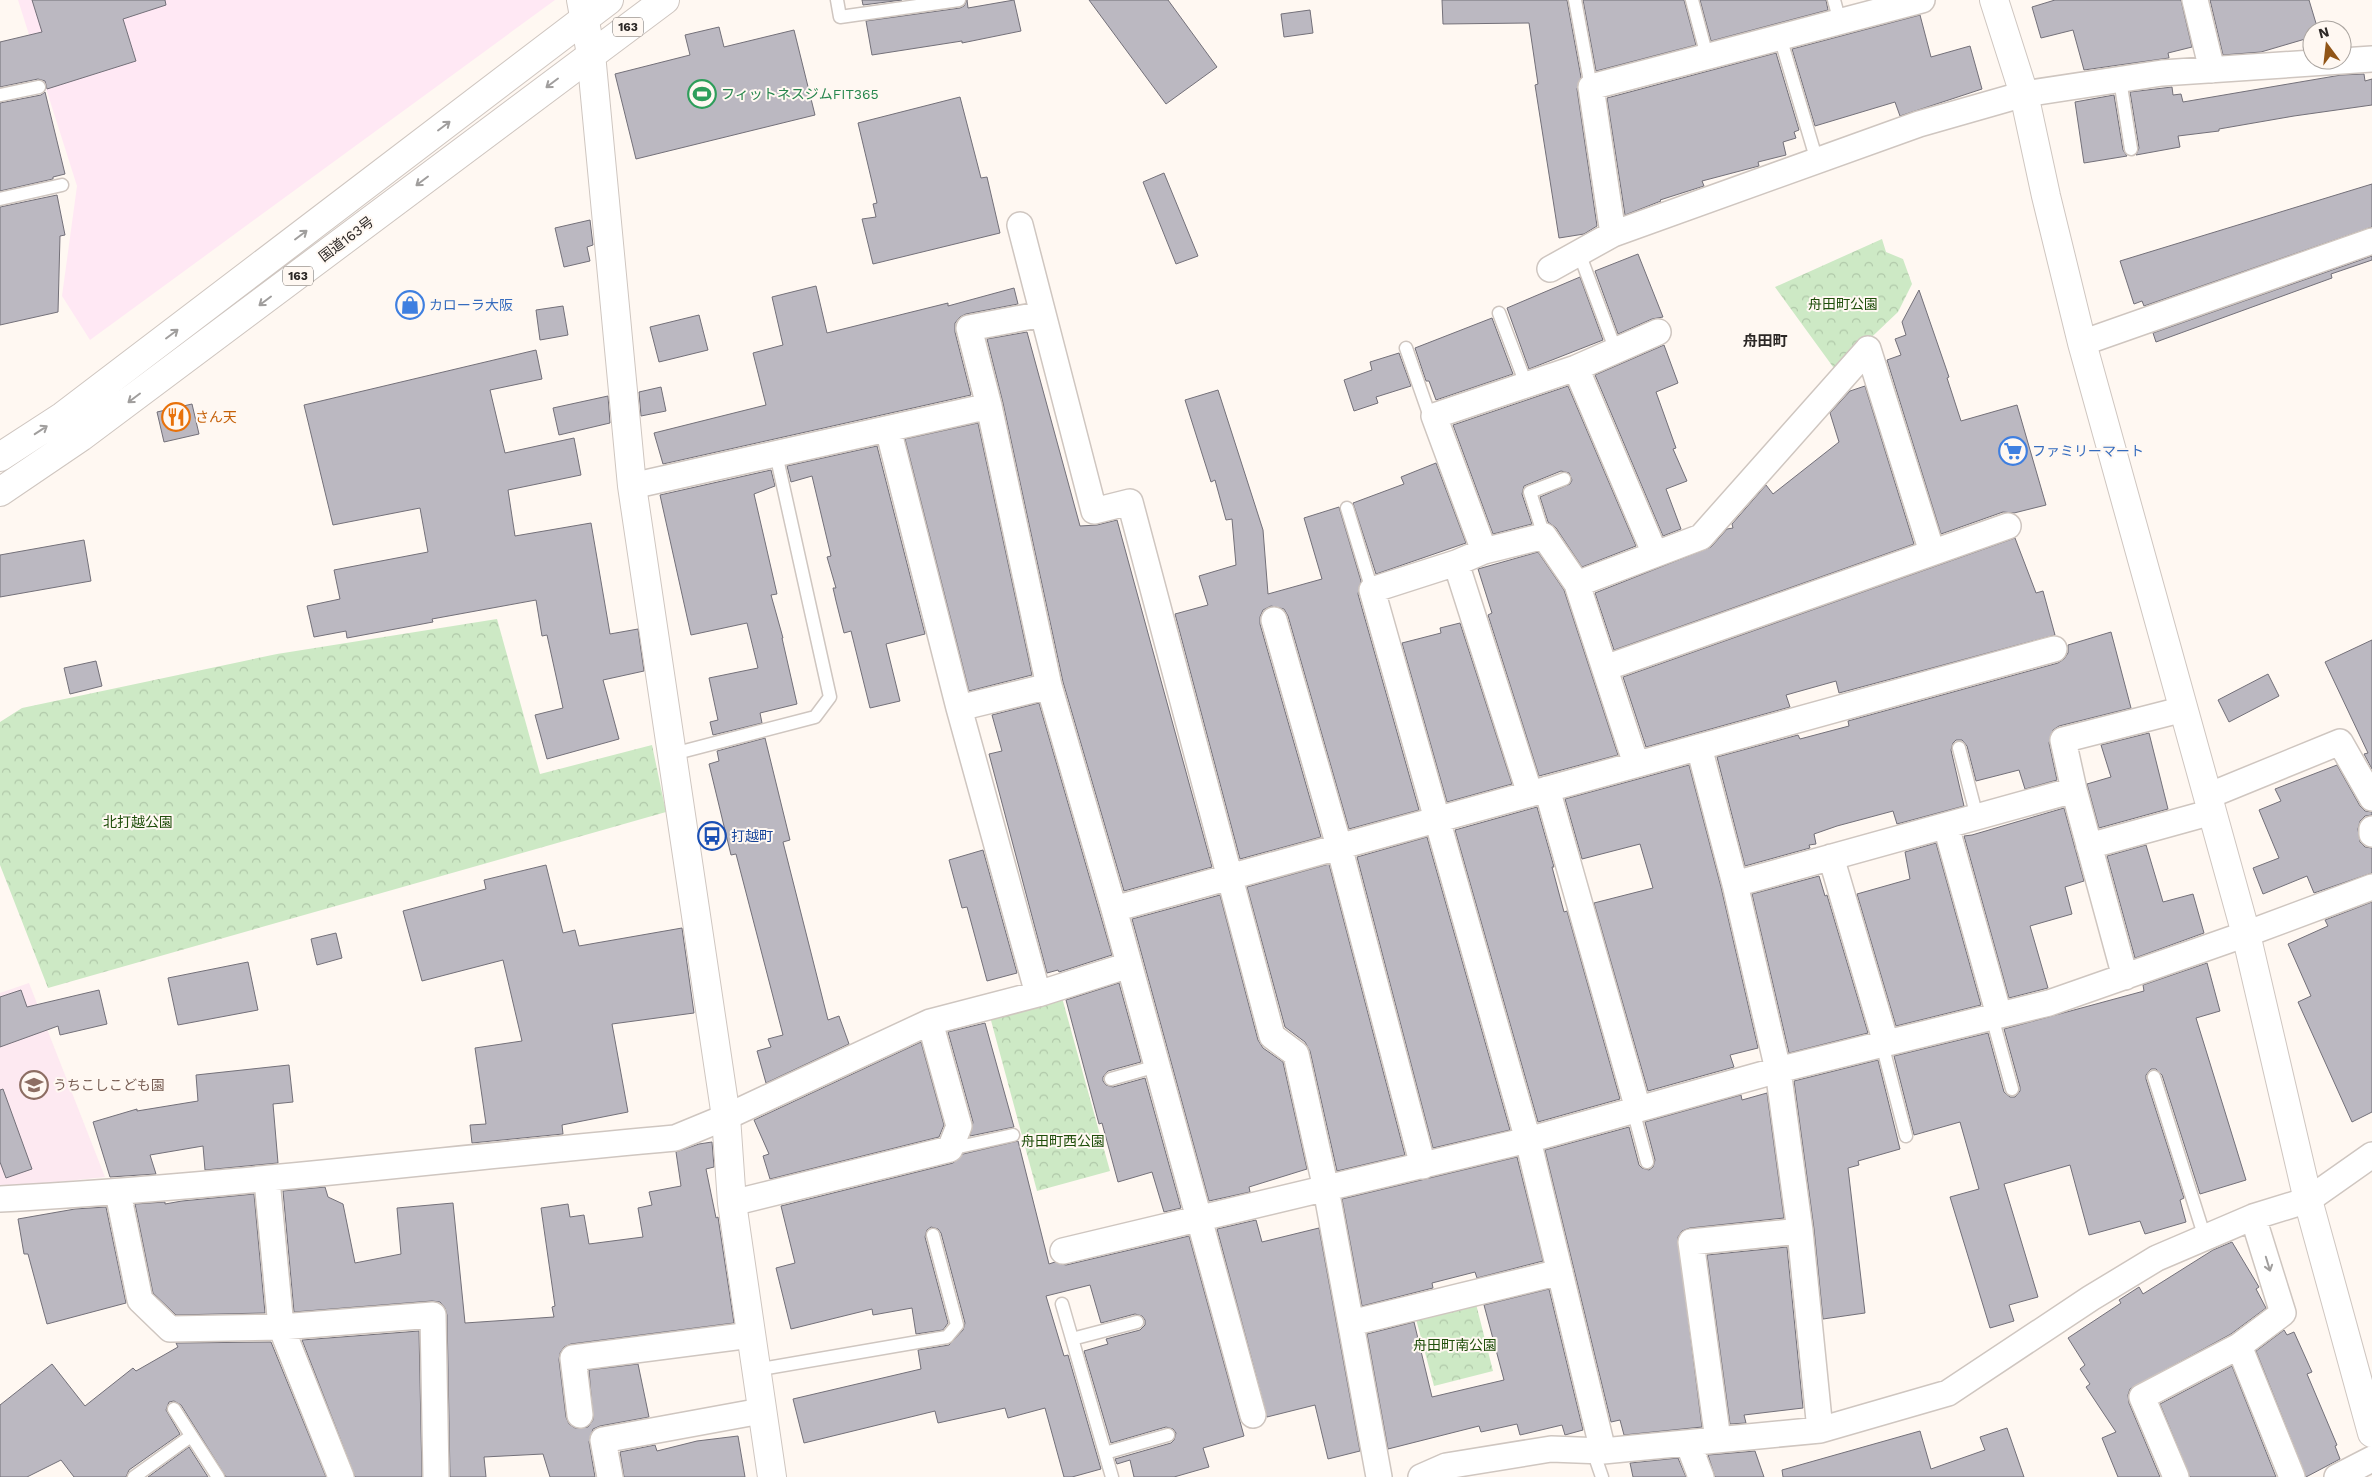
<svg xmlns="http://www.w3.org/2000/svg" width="2372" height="1477" font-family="'Work Sans','Noto Sans JP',sans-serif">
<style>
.commercial{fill:#ffe8f4}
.education{fill:#fde9f1}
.park{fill:url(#park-crowns)}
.building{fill:#bbb8c1;stroke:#737079}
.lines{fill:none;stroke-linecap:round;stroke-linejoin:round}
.service-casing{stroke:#cfc6c0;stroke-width:15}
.minor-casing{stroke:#cfc6c0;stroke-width:28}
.tertiary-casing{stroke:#cfc6c0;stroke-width:30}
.trunk-casing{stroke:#cfc6c0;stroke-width:30}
.service{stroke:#fff;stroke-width:12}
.minor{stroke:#fff;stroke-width:25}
.tertiary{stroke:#fff;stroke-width:28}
.trunk{stroke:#fff;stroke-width:28}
.oneway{stroke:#a09e9d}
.labels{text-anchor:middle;stroke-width:4;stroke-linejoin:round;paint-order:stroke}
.shield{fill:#fff8f2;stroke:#6b6663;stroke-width:1}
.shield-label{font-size:12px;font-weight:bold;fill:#2c2826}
.leisure-label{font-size:14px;fill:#27864d;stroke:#fff8f2;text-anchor:start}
.street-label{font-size:14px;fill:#2c2826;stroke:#fff8f2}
.park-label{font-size:14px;fill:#1f4e0a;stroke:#fff8f2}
.shop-label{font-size:14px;fill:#366cbe;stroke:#fff8f2;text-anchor:start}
.food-label{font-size:14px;fill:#c56008;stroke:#fff8f2;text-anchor:start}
.transit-label{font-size:14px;fill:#164399;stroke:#fff8f2;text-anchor:start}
.education-label{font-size:14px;fill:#785e54;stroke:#fff8f2;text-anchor:start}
.neighbourhood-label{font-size:15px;font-weight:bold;fill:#2c2826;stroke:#fff8f2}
</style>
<defs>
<pattern id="park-crowns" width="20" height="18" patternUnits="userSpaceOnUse" patternTransform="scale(1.25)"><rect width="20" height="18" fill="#cde9c5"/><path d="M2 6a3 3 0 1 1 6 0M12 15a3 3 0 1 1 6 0" fill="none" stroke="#b0c8a9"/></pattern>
</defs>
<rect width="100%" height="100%" fill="#fff8f2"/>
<path class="commercial" d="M18,0H555L90,340L62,296L77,186Z"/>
<path class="education" d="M29,983L105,1177L0,1188V993Z"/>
<path class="park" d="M1882,239L1886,252L1903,259L1912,284L1898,312L1836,371L1775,287Z
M497,619L540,774L652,745L666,812L48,988L0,865V722L22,708L277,654Z
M1061,994L1110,1171L1037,1191L989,1013Z
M1476,1304L1493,1371L1434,1386L1416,1319Z"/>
<path class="building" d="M32,0H165L166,5L123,19L136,61L47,89L45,81L38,79L0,87V42L42,32Z
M862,0H902L863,5Z
M967,0L968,8L1014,0L1021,31L962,43V41L872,55L866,21L960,8L964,6Z
M1089,0H1168L1217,67L1166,104Z
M1442,0H1567L1581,77L1577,89L1597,226L1584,234L1559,238L1535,85L1538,84L1529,23L1443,24Z
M1583,0H1684L1696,45L1596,71Z
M1700,0H1826L1828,10L1711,41Z
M2055,0H2181L2192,47L2168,53L2169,58L2084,70L2073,30L2041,38L2032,7Z
M2210,0H2309L2318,30H2312V37L2261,52L2223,55Z
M1310,10L1313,33L1284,37L1281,14Z
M1920,15L1931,57L1970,46L1982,89L1900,116L1895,102L1815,126L1792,49Z
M719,27L724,47L794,30L815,115L636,159L615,74L690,55L685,35Z
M1776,53L1799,130L1794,132L1796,138L1783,142L1786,155L1758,162L1759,166L1702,181L1704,186L1660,200L1661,201L1625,215L1607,98Z
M2364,74L2365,81L2372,79V105L2294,116L2219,129V131L2178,136L2180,147L2136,155L2139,148L2130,92L2172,87L2173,95L2181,94L2183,102L2341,75Z
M45,92L65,174L53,177V179L0,191V103L41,95Z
M2114,95L2123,150L2127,156L2084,163L2075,102Z
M960,97L981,178L987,177L1000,233L873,264L862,219L876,217L873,204L877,203L858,123Z
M1164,173L1198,256L1176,264L1143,182Z
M2372,184V227L2144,306L2142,301L2134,304L2120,261Z
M57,195L65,235L60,236L58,312L0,325V207Z
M590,220L593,245L587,247L590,261L564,267L555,228Z
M1638,254L1663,317L1652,319L1618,334L1595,271Z
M2372,256V260L2331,274L2332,278L2156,342L2153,333Z
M1580,277L1603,340L1529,369L1507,308Z
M816,286L827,333L948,303V306L1014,288L1018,304L966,314L960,317L955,323V332L971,395L663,464L654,433L766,405L753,353L783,345L772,297Z
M1919,290L1949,377L1947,378L1961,421L2017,405L2046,505L2014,513L2003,512L1941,534L1887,360L1901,355L1895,339L1906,335L1902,322Z
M563,306L568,335L540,340L536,310Z
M699,315L708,350L659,362L650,327Z
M1492,318L1513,374L1436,400L1429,381H1426L1415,348Z
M1027,332L1080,526L1097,525L1117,520L1212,867L1124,891L1063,682L1003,403L987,339Z
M1664,345L1678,383L1656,392L1676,448L1673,449L1687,481L1666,489L1681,529L1663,536L1595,375Z
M536,350L542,379L490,390L505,453L574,438L581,475L508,490L515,536L591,523L610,634L638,629L644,671L603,680L619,739L547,759L535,715L563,708L547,635L542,636L536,600L432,619L433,622L347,638L346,631L314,637L307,606L340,599L334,570L428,552L420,508L333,525L304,405Z
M1399,353L1411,386L1376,397L1378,403L1354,411L1344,380L1372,370L1370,362Z
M1568,386L1636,546L1582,567L1556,528L1548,522L1540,497L1570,484L1572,480L1569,473L1561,471L1524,486L1522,494L1532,524L1493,534L1453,425Z
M1865,386L1914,544L1614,650L1595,593L1711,547L1727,529L1733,528L1732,524L1766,485L1773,494L1839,442L1830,413L1850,391Z
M661,387L666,411L641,416L639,392Z
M1218,390L1263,530L1268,594L1322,579L1304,518L1339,507L1361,581L1358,594L1419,810L1349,829L1288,616L1284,609L1271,606L1263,610L1260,617V624L1321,837L1240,859L1175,614L1208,605L1199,576L1236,565L1232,519L1226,520L1215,480L1211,482L1185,400Z
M608,396L610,423L559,435L553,408Z
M192,404L199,434L164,442L157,412Z
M978,423L1032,675L969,691L905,439Z
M877,446L925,634L886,644L900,701L870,708L851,631L844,633L836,601L833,588H836L827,557L831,556L812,476L791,482L787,466Z
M1436,463L1466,543L1376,574L1353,503L1404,484L1401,477Z
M771,470L775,486L754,494L777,594L771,595L783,638H782L797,704L760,713L762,723L713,735L710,722L718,720L709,678L758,668L747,623L691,635L660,495Z
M2015,538L2036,593L2043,591L2055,635L1839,693L1836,681L1786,695L1790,707L1646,747L1623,677Z
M84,540L91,581L0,597V555Z
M1538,552L1564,590L1618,755L1539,776L1488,615L1492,613L1478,569Z
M1460,623L1512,784L1447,802L1402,643L1441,633L1440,628Z
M2111,632L2131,708L2059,726L2053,730L2049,743L2057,780L2025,789L2019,770L1976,781L1967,746L1962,740H1956L1953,743L1951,750L1964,806L1897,824L1893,811L1837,826L1814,834L1816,844L1809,845L1810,848L1745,866L1717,757L1798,735L1800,739L1849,726L1848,721L2058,663L2064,659L2068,653V645Z
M2372,640V769L2364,754L2368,753L2325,662Z
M96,661L102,686L70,694L64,668Z
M2268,674L2279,696L2229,722L2218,700Z
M1039,703L1112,955L1059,972L1058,970L1047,973L989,754L1002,751L992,715Z
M2149,733L2168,809L2099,828L2087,784L2111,777L2101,745Z
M765,738L790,840L783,842L828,1020L839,1016L849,1044L766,1083L757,1051L771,1047L768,1039L783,1035L736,854L731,855L709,764L719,761L717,751Z
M1689,765L1721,887L1758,1048L1730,1055L1734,1067L1648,1091L1594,903L1653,888L1640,844L1582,859L1565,799Z
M2337,765L2360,806L2365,811L2372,812V815L2365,816L2360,821L2358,829L2360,842L2365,847L2372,848V873L2314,893L2307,876L2263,894L2253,868L2279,858L2259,810L2281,801L2275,789Z
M1537,807L1554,867H1552L1564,912L1567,911L1620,1099L1538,1122L1455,830Z
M2064,808L2084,881L2065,887L2072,914L2030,926L2048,988L2009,998L1964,836L1972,835Z
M1427,837L1510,1130L1433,1148L1357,857Z
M1936,843L1981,1005L1896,1026L1857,894L1910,879L1905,852Z
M2146,845L2163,902L2193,894L2204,933L2135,958L2107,856Z
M983,850L1017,973L987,981L967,907L962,908L949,860Z
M1329,864L1405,1155L1337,1171L1310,1051L1305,1042L1285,1027L1247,887Z
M546,865L563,933L575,930L579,946L682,928L694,1013L612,1024L628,1112L562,1125L563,1134L472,1143L470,1125L486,1124L475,1048L522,1041L503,960L422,981L403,911L486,889L484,880Z
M1819,876L1825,896L1827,895L1868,1033L1789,1053L1752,894Z
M1220,895L1258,1040L1263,1048L1283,1062L1307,1169L1249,1187L1250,1192L1209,1201L1132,919Z
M2372,902V1112L2352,1122L2298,1002L2311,996L2288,944L2328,926L2325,920Z
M336,933L342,958L317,965L311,939Z
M248,962L258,1010L178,1025L168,978Z
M2207,963L2220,1011L2196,1018L2246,1180L2200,1194L2162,1075L2156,1069H2151L2146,1075V1079L2184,1198L2180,1200L2186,1222L2145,1234L2140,1221L2089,1235L2070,1165L2004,1184L2038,1297L2009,1305L2014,1321L1990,1328L1950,1197L1979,1189L1960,1122L1914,1135L1894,1056L1988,1033L2004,1092L2010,1097H2015L2020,1091V1087L2004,1029L2144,991L2143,985Z
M1119,983L1141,1062L1108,1071L1103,1077V1081L1106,1085L1113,1087L1145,1078L1181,1208L1164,1212L1152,1172L1118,1182L1102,1123L1099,1124L1066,1000Z
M21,990L27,1007L99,990L107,1024L60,1035L58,1026L0,1047V997Z
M985,1023L1014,1127L970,1136L973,1122L948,1032Z
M921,1042L944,1125L939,1137L770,1179L763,1156L769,1154L754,1120Z
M1878,1060L1900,1149L1858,1161L1859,1165L1848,1168L1865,1313L1823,1319L1814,1229L1794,1081Z
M289,1065L293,1102L273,1104L278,1163L205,1170L203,1146L150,1155L156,1174L110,1177L93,1122L137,1109V1111L198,1101L196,1075Z
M3,1089L32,1169L6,1178L0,1162V1090Z
M1767,1093L1784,1218L1690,1228L1682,1231L1678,1237L1702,1427L1624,1435L1620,1420L1611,1422L1545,1150L1629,1127L1639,1165L1642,1168L1649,1170L1653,1167L1655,1160L1645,1122L1741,1095L1742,1100Z
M1018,1141L1049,1264L1055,1262L1066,1265L1189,1236L1244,1436L1203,1448L1209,1467L1174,1477H1134L1130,1460L1117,1464L1115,1459L1171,1443L1174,1440L1176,1433L1173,1429L1166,1427L1111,1443L1084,1351L1108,1344L1106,1339L1140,1330L1145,1325V1320L1142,1316L1135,1314L1101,1323L1090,1285L1046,1296L1064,1356L1068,1355L1101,1469L1072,1477H1064L1045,1408L1008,1418L1005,1408L938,1423L935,1411L804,1443L793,1399L921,1369L918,1350L949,1345L963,1330L965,1323L941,1233L938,1229L931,1227L927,1230L925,1237L948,1323L943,1330L916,1334L912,1308L873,1315L872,1309L791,1329L776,1268L795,1263L781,1206L953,1163L963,1154Z
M712,1142L714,1167L706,1169L716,1218L718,1217L734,1323L571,1344L564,1347L560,1353L559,1360L566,1417L569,1424L575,1428L588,1427L593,1420L589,1370L638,1364L649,1417L600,1426L593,1429L589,1442L595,1477H550L543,1454L484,1457L486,1477H450L447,1315L445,1308L440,1302L432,1301L294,1312L283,1191L325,1187L328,1197L343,1204L355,1263L401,1254L397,1208L453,1203L465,1323L554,1317L552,1307L555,1306L541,1208L568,1204L570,1217L584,1215L589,1244L643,1237L638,1208L652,1205L649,1192L681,1186L676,1152L699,1144Z
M1517,1157L1543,1261L1477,1278L1475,1272L1432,1283L1433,1288L1362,1306L1342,1199Z
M254,1194L265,1313L176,1315L153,1293L135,1204L165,1202V1204L182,1201Z
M106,1207L126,1303L47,1324L28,1254H24L18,1219L75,1209Z
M1256,1220L1262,1242L1319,1228L1360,1451L1328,1459L1315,1405L1267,1417L1217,1229Z
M2232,1242L2259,1287L2256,1289L2266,1308L2231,1334L2130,1389L2128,1395L2129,1403L2160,1477H2118L2102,1438L2116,1432L2086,1387L2090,1384L2080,1369L2085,1365L2068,1338L2121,1303L2119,1300L2139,1287L2143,1294L2213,1250Z
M1787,1247L1803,1408L1744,1415L1746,1423L1730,1424L1707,1255Z
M1549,1289L1583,1430L1565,1435L1562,1425L1520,1435L1517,1424L1481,1432L1479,1426L1388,1449L1367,1334L1414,1322L1432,1397L1504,1380L1484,1305Z
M2284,1330L2287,1335L2294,1332L2312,1372L2307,1374L2337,1445L2335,1446L2340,1459L2306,1477L2256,1351Z
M419,1331L422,1477H355L302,1340Z
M271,1342L326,1477H226L181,1405L174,1401L169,1402L166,1410L180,1434L129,1470L126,1477H74L61,1460L27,1477H0V1405L52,1364L85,1406L133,1368L136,1371L178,1347L176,1343Z
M2232,1366L2276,1477H2190L2160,1404Z
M2007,1428L2024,1477H1783L1782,1470L1920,1431L1931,1469L1985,1450L1980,1437Z
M738,1436L745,1477H624L620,1452L655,1445L657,1451L697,1441Z
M189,1447L208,1477H148Z
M1755,1451L1764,1477H1715L1708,1455Z
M1678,1458L1686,1477H1633L1630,1463Z"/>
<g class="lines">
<defs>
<path id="service" d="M837,0L840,17L959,0
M1575,0L1591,87
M1692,0L1707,56
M1834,0L1840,22
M1780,37L1817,161
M2120,80L2131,149
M0,95L39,87
M0,199L62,185
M1579,253L1616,351
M1499,313L1526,384
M1406,348L1428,411L1434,416
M1347,508L1372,590
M1544,536L1530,492L1564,479
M1959,748L1977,817
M673,754L815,717L830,697L776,454
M1992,1017L2012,1089
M1882,1044L1906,1136
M2154,1077L2205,1238
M1111,1079L1157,1066
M1633,1110L1647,1162
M950,1149L1013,1135
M1062,1304L1112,1477
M1072,1339L1137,1322
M756,1370L947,1337L957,1325L933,1235
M174,1409L218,1477
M1593,1451L1602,1477
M1105,1453L1168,1435
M134,1477L191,1436"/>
<path id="minor" d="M2195,0L2212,70
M1020,225L1094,511L1130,502L1272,1036L1296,1054L1326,1189L1379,1477
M1613,234L1591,87L1922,0
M1550,269L1613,234L1919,124L2024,94L2162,73L2372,59
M1043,314L969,328L989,406L1049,686L1114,909L1253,1415
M2082,343L2372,241
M1868,349L1932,552
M1576,368L1655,554
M888,429L959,708L1038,994
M632,486L989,406
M1484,551L1434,416L1576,368L1658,332
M1456,563L1530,794
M1577,584L1701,537L1868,349
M1274,620L1339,846L1423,1166
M1605,668L2008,526
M959,708L1049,686
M1699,747L1735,884L1778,1070L1800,1231L1820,1430
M1547,789L1638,1109
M2208,796L2340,742L2372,798
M1946,826L1999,1015
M2372,829V834
M2089,846L2212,812
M1831,857L1886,1043
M1735,884L2074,790
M1114,909L2054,649
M2125,977L2074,790L2063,740L2184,709
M267,1180L281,1327L341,1477
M118,1193L140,1300L170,1329L281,1327L433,1315L436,1477
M0,1199C226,1187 450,1158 675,1138L726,1117L930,1022L1038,994L1129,965
M732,1203L950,1149L959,1126L930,1022
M1063,1251L1528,1140L1778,1070L2049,1003L2246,934L2372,887
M1351,1323L1560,1272
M2239,1346L2292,1477
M580,1415L573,1358L751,1335
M1718,1440L1691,1242L1800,1231
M1688,1443L1701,1477
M1603,1451L1528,1140L1372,590L1456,563L1484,551L1544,536L1577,584L1636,764
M610,1477L603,1440L761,1411
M1421,1477L1446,1466L1551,1449L1603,1451L1820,1430L1948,1393L2091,1298L2157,1258L2253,1217L2308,1200L2372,1155
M2176,1477L2142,1397L2239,1346L2283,1313L2253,1217
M2337,1477L2372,1459"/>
<path id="tertiary" d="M581,0L591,54L632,486L726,1117L732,1203L772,1477
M1994,0L2024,94L2046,196L2082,343L2246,934L2308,1200L2372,1433"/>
<path id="trunk" d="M0,457L63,416L609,0
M0,492L81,437L665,0"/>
</defs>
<use href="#service" class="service-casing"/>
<use href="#minor" class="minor-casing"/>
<use href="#tertiary" class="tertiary-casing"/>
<use href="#trunk" class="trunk-casing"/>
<use href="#service" class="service"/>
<use href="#minor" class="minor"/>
<use href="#tertiary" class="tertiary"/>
<use href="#trunk" class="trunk"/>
</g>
<defs><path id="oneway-shaft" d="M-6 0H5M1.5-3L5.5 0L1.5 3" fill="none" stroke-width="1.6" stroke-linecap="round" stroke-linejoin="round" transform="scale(1.25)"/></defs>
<g class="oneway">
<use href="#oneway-shaft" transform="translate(552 83) rotate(143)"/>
<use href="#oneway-shaft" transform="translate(444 126) rotate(-37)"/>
<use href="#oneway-shaft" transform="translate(422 181) rotate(143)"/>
<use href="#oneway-shaft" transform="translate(301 235) rotate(-37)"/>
<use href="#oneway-shaft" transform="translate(265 301) rotate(143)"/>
<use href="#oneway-shaft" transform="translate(172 334) rotate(-37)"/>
<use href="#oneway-shaft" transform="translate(134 398) rotate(143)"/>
<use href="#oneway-shaft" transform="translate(41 430) rotate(-33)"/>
<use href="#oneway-shaft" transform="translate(2268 1264) rotate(73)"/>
</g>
<defs>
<symbol id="stadium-ring" viewBox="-11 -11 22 22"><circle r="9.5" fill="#fff8f2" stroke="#2e9e5b" stroke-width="1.5"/><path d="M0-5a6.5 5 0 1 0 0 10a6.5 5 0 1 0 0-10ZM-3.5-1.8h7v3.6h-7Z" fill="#2e9e5b"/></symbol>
<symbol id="shop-ring" viewBox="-11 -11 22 22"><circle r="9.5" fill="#fff8f2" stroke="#3f7fe0" stroke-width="1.5"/><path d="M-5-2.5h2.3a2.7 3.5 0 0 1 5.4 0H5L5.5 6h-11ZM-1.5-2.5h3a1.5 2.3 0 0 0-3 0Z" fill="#3f7fe0"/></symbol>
<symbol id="restaurant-ring" viewBox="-11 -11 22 22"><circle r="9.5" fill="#fff8f2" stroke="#e8710a" stroke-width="1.5"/><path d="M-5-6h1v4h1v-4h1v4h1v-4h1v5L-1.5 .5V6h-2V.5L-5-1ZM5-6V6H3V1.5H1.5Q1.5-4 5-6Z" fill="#e8710a"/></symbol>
<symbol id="supermarket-ring" viewBox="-11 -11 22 22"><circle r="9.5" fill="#fff8f2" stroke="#3f7fe0" stroke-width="1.5"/><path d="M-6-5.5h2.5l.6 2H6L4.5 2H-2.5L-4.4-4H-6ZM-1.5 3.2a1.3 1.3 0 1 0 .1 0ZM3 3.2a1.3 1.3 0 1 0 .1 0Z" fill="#3f7fe0"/></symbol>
<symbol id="bus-ring" viewBox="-11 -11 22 22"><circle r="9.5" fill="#fff8f2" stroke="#1a4fb4" stroke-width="1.5"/><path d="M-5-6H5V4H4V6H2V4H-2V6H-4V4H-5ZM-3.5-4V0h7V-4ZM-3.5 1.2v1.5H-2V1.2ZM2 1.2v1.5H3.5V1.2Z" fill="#1a4fb4"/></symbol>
<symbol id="school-ring" viewBox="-11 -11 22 22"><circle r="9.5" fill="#fff8f2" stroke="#8d6e63" stroke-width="1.5"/><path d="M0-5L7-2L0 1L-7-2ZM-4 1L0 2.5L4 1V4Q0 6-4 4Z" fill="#8d6e63"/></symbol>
</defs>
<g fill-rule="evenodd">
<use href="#stadium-ring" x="686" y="78" width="32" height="32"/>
<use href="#shop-ring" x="394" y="289" width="32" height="32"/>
<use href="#restaurant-ring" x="160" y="401" width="32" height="32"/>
<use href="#supermarket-ring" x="1997" y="435" width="32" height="32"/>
<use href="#bus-ring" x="696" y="820" width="32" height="32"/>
<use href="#school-ring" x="18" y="1069" width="32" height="32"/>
</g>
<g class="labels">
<g class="shield">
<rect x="613" y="17.5" width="30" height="19" rx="4"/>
<rect x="283" y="266.5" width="30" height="19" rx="4"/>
</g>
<g class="shield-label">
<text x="628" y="31">163</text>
<text x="298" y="280">163</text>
</g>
<g class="leisure-label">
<text x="721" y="99">フィットネスジムFIT365</text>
</g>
<g class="street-label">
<text transform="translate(346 239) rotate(-37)" y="5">国道163号</text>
</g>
<g class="park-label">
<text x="1843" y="309">舟田町公園</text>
<text x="138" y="827">北打越公園</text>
<text x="1063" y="1146">舟田町西公園</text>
<text x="1455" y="1350">舟田町南公園</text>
</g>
<g class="shop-label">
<text x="429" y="310">カローラ大阪</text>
<text x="2032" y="456">ファミリーマート</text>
</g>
<g class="food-label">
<text x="195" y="422">さん天</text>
</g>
<g class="transit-label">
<text x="731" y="841">打越町</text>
</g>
<g class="education-label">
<text x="53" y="1090">うちこしこども園</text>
</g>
<g class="neighbourhood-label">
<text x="1765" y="346">舟田町</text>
</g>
</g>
<g transform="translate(2327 45) rotate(345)"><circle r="24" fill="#fff8f2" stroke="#aba5a0"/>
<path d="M0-4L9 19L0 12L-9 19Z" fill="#915517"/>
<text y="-8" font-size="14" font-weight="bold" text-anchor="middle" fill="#2c2826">N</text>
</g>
</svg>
